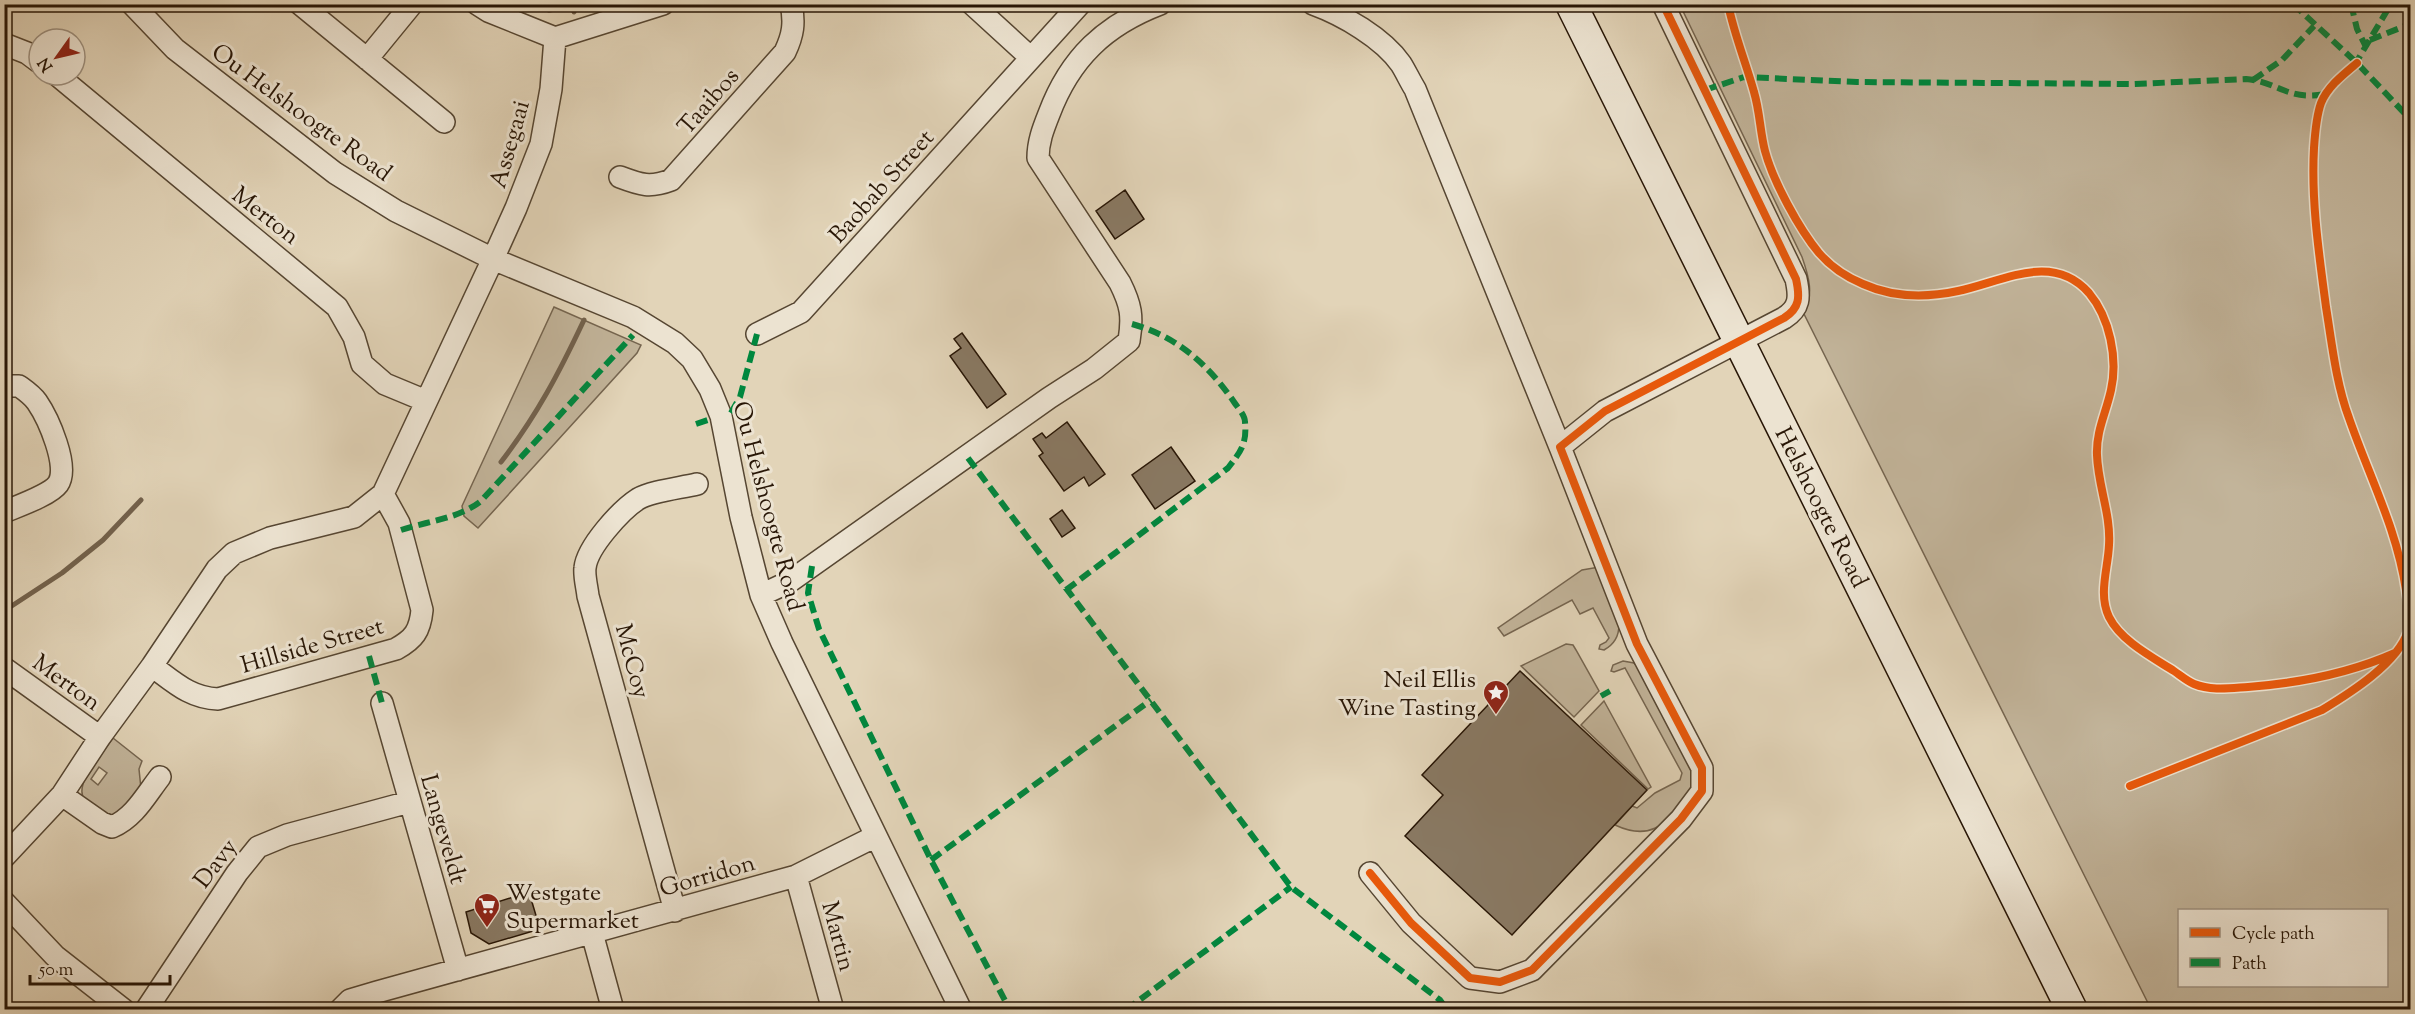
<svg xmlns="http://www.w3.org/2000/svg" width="2415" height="1014" font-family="'Sorts Mill Goudy',serif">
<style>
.green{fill:#c2b49a;stroke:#756550;stroke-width:1.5;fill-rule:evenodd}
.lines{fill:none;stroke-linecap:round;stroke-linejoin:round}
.stream{stroke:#72614c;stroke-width:5}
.building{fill:#897963;stroke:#281606;stroke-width:1.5}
.street-casing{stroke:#564632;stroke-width:24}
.secondary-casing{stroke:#281606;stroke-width:33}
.street{stroke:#ece3d1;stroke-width:21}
.secondary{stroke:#ece3d1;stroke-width:30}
.quiet{stroke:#00873e;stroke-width:6;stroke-dasharray:12 6;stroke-linecap:butt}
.cycleway-casing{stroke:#ece3d1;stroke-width:11}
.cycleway{stroke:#e8590c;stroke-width:8}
.labels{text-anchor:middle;stroke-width:6;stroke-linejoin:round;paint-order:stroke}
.street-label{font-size:24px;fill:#281606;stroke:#ece3d1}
.poi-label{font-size:24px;fill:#281606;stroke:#ece3d1;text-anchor:end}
</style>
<rect width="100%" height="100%" fill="#e2d4b8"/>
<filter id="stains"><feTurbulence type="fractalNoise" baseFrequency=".00333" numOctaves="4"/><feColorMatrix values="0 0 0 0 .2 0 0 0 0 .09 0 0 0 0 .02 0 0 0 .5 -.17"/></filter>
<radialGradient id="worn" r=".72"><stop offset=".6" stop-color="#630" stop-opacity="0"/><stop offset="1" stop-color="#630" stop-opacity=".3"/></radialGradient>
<path class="green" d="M529,5V4L583,5L549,12Z
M1680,5H2410V1009H2151L1804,314C1814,294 1809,277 1802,257ZM2180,910H2386V986H2180Z
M554,307L641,345L637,353L478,528L464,516L462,506Z
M1599,567C1608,592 1636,633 1604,650L1599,649L1600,645L1606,642L1609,638L1593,608L1580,614L1572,600L1504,636L1498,628L1582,570Z
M1566,644L1573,645L1576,650L1599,691L1574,717L1521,666Z
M1623,661L1634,663L1638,667L1693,767L1694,790C1668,818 1656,844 1615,825L1632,806L1637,808L1655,793L1680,780L1682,773L1625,668L1614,672L1611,671L1613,665Z
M1604,701L1651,787L1648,789L1581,725Z
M113,738L142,761L139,769L141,789L113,820C105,814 91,809 85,801C72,784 103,753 113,738ZM99,767L107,773L98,785L91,779Z"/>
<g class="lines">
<path class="stream" d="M572,4L574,12
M501,462C537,415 559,373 584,320
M4,611L62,573L103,540L141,500"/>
</g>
<path class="building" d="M1125,190L1144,219L1115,239L1096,211Z
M962,333L1006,394L987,408L950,356L961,348L954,339Z
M1067,422L1105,474L1089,486L1084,477L1064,491L1039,456L1043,453L1033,439L1042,433L1046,438Z
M1171,447L1195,481L1155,509L1132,475Z
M1062,510L1075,528L1062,537L1050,519Z
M1520,671L1647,790L1512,935L1405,836L1443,795L1422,775Z
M529,892L540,929L489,944L471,933L466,912Z"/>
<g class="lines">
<defs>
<path id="street" d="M132,4L175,49L335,173L396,211L493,259L633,317L675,343L692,359L710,389L721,416L741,517L761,595L782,643L961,1010
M300,4L444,122
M477,4L488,11L555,38L663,4
M972,4L1031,58
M1313,4C1343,15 1383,38 1401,64C1406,72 1410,81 1415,89L1560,447
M4,44L27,53L39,62
M367,59L412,4
M57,75L337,307L354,337L362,364L385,384L426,401
M620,177C641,185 650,188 671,180L785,52C793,35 795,23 791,4
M757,334L801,312L1080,4
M4,386H19C26,391 32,395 37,402C48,418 70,467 58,484C50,495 18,506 4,512
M761,595L789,582L1049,398L1094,369L1129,341C1133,316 1131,305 1120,283L1038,158C1038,142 1043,129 1049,114C1070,58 1105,25 1160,4
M152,666C174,682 190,698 218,699L396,649C414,639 420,631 422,610L399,523L383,494
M4,668L100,737
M382,703L458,970
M62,795L102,823L112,827C134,818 146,795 160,777
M4,857L62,795L100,737L152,666L217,569L234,553L270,538L354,517L383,494L493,259L516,208L541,144L551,89L555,38
M1370,873L1411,923L1470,978L1500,982L1532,970L1681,819L1702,791V768L1637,644L1560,447L1605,411L1784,318C1800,308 1800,297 1796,279L1663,4
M796,876L833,1010
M4,902L55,956L124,1010
M675,911L588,596C587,587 584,576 585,568C587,547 621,510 638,499C652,491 681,488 697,484
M592,933L613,1010
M146,1010L237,873L258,847L287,835L409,802
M340,1010L350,1000L377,992L796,876L876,836"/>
<path id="secondary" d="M1571,4L2072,1010"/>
</defs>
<use href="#street" class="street-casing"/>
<use href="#secondary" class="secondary-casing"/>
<use href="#street" class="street"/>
<use href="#secondary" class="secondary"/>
<path class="quiet" d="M2293,4L2357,63L2410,119
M2351,4L2357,29L2366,47
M2370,40L2410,24
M2354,66L2391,4
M2253,80L2282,60L2314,26
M1705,90L1744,77L1857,82L2134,84L2246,79C2279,82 2287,101 2325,94
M731,413L740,397L757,334
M696,424L708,420
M968,458L1291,887L1440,1000L1447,1010
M401,530C428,521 458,519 481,501L633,335
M812,566L808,593L819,629L931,860L1010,1010
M1066,590L1228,468C1241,451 1247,444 1245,422C1245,415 1238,408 1234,402C1208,364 1176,336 1132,324
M369,656L382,703
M1601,696L1610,691
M931,860L1151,700
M1126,1010L1291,887"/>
<defs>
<path id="cycleway" d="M1728,4C1734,34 1746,63 1754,92C1760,112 1760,132 1765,151C1773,181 1799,229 1819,253C1831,267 1846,277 1863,284C1894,298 1925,298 1958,291C2002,282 2052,251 2089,293C2110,318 2118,359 2111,390C2106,413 2096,431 2097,455C2098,486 2111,514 2109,545C2108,569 2098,594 2109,617C2121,641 2152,657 2174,671C2180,675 2187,681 2194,684C2211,691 2231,688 2248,687C2300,683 2348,674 2395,653
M2130,786L2322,710C2350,693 2398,663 2408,631C2412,618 2408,603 2406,590C2397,529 2369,476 2349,418C2336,383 2332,344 2326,307C2319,254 2311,201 2314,148C2315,133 2316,117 2321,103C2328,86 2344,74 2357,63
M1370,873L1411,923L1470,978L1500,982L1532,970L1681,819L1702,791V768L1637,644L1560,447L1605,411L1784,318C1800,308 1800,297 1796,279L1663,4"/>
</defs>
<use href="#cycleway" class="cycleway-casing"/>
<use href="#cycleway" class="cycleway"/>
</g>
<defs>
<symbol id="sight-pin" viewBox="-11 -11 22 30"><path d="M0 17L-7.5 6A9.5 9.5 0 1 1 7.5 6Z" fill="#8f2418" stroke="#ece3d1"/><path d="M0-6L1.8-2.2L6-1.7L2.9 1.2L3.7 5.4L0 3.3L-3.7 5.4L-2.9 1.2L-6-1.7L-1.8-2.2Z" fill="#fff"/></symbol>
<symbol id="supermarket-pin" viewBox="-11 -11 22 30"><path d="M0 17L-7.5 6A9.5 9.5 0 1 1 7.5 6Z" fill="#8f2418" stroke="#ece3d1"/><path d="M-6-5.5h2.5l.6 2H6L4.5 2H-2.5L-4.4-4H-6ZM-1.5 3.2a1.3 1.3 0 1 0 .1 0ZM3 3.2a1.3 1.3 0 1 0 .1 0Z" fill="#fff"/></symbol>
</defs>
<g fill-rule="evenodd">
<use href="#sight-pin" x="1481" y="678" width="30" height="40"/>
<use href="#supermarket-pin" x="472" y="891" width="30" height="40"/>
</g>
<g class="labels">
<g class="street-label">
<text transform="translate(708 101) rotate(-49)" y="8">Taaibos</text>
<text transform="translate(302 112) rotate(36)" y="8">Ou Helshoogte Road</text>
<text transform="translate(509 144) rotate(-74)" y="8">Assegaai</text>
<text transform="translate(881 186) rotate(-48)" y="8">Baobab Street</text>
<text transform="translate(266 215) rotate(38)" y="8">Merton</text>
<text transform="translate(769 506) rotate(75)" y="8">Ou Helshoogte Road</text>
<text transform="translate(1822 507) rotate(63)" y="8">Helshoogte Road</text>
<text transform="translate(312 645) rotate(-16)" y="8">Hillside Street</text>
<text transform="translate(633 661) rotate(75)" y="8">McCoy</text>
<text transform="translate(67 682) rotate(36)" y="8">Merton</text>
<text transform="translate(444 829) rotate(74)" y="8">Langeveldt</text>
<text transform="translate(215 863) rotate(-53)" y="8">Davy</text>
<text transform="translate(707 875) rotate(-16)" y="8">Gorridon</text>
<text transform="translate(839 936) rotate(75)" y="8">Martin</text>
</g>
<g class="poi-label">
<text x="1476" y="687">Neil Ellis<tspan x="1476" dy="28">Wine Tasting</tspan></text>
<text x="506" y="900" text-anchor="start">Westgate<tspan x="506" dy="28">Supermarket</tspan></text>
</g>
</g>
<rect width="2415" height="1014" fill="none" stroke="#e2d4b8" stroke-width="24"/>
<rect x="6" y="6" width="2403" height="1002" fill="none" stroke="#281606" stroke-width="3"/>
<rect x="12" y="12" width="2391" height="990" fill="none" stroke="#281606" stroke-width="1.5"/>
<rect x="2178" y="909" width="210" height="78" fill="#ece3d1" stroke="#9e9180" stroke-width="1.5"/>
<rect x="2190" y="928" width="30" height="9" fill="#e8590c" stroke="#9e9180" stroke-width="1.5"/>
<text x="2232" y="939" font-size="18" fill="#281606">Cycle path</text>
<rect x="2190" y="958" width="30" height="9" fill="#00873e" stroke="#9e9180" stroke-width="1.5"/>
<text x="2232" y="969" font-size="18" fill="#281606">Path</text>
<g transform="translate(57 57) rotate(236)"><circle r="28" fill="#ece3d1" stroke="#9e9180" stroke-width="1.5"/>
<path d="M0-4.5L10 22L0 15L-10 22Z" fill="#8f2418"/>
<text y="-9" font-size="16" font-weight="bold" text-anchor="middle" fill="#281606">N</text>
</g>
<path d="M30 975v9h140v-9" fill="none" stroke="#281606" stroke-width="3"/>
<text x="39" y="975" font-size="18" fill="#281606" stroke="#ece3d1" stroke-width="4.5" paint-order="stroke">50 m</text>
<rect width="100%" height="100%" filter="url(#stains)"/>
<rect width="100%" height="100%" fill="url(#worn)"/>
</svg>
